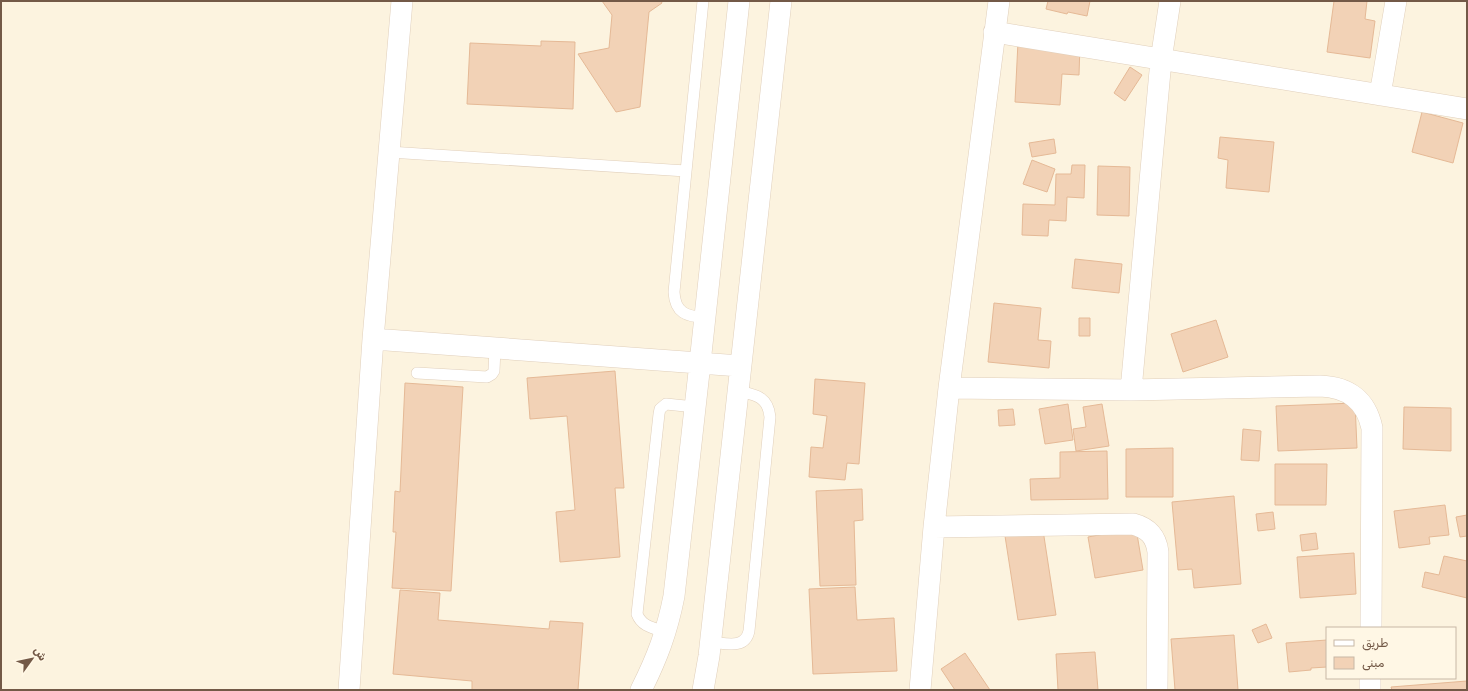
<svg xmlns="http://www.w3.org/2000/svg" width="1468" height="691" font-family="Rubik,Vazirmatn,sans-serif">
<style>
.building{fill:#f2d2b6;stroke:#e5b996}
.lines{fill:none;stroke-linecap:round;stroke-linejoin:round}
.service-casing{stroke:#e0cfbb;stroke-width:12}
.minor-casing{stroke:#e0cfbb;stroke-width:22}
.service{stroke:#fff;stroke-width:11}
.minor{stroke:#fff;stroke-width:21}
</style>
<rect width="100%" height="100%" fill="#fcf3df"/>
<path class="building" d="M602,1H661L662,3L649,12L640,107L616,112L578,54L609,48L612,15Z
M1048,1H1090L1087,16L1068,12L1067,14L1046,9Z
M1334,1H1367L1365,19L1375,21L1370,58L1327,52Z
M541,41L575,42L573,109L467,104L470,43L541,46Z
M1018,42L1080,45L1079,75L1062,74L1060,105L1015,102Z
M1130,67L1142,75L1125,101L1114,93Z
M1422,112L1463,123L1453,163L1412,152Z
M1220,137L1274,142L1269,192L1226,188L1228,160L1218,158Z
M1054,139L1056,153L1032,157L1029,143Z
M1032,160L1055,169L1047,192L1023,184Z
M1072,165H1085L1084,198L1067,197L1066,221L1049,220L1048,236L1022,235L1023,204L1055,205L1056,174H1071Z
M1098,166L1130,167L1129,216L1097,215Z
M1075,259L1122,264L1119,293L1072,288Z
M994,303L1041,308L1038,340L1051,341L1049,368L988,362Z
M1079,318H1090V336H1079Z
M1216,320L1228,357L1183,372L1171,334Z
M615,371L624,488H615L620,557L560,562L556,512L575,510L567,416L530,419L527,378Z
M815,379L865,383L859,464L847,463L845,480L809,477L811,447L823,448L827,416L813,414Z
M405,383L463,387L451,591L392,588L396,532H393L395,491L400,492Z
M1355,403L1357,448L1278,451L1276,406Z
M1068,404L1073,440L1045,444L1039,409Z
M1102,404L1109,446L1076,451L1073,429L1086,427L1083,407Z
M1404,407L1451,408V451L1403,449Z
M1013,409L1015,425L999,426L998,410Z
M1243,429L1261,431L1259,461L1241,460Z
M1173,448V497H1126V449Z
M1107,451L1108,499L1031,500L1030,479L1060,478V452Z
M1275,464H1327L1326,505H1275Z
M862,489L863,520L854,521L856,585L820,586L816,491Z
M1234,496L1241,584L1194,588L1192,569L1178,570L1172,502Z
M1445,505L1449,535L1429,537L1430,544L1399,548L1394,511Z
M1273,512L1275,529L1258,531L1256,514Z
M1467,515V536L1460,537L1456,517Z
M1136,528L1143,570L1095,578L1088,537Z
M1043,530L1056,615L1018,620L1005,536Z
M1316,533L1318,549L1302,551L1300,535Z
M1354,553L1356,594L1300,598L1297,557Z
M1444,556L1467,561V598L1422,587L1425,572L1439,575Z
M855,587L857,620L894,618L897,671L813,674L809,589Z
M400,590L440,593L438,620L549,629L550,621L583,623L578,690H472V681L393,674Z
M1266,624L1272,638L1258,643L1252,630Z
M1234,635L1238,690H1175L1171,639Z
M1327,640V667L1311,668V670L1289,672L1286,643Z
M1095,652L1098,690H1058L1056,654Z
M965,653L990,690H955L941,669Z
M1467,681V690H1392L1391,687Z"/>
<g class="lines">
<defs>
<path id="service" d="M703,1L674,292C675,313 687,317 705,317
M389,152L686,171
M417,373L487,377L492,374L494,371L495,348
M666,632C654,628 642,627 637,614L659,414L660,409L666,404L695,407
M710,642C725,643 745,650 749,631L770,417C768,396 755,395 738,391"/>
<path id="minor" d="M994,32L1467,109
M1380,95L1396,1
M373,339L740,366
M949,388L1131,390L1320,386C1348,387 1366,400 1372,428L1371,628
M1131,390L1161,60L1170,1
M934,527L1133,524C1148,528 1156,536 1158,552L1157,690
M349,690L373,339L402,1
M641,690C657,658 667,632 674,596L700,363L739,1
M703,690L709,656L781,1
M920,690L934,527L949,388L999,1
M1370,690V678"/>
</defs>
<use href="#service" class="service-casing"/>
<use href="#minor" class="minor-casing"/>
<use href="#service" class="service"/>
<use href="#minor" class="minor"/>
</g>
<rect width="1468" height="691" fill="none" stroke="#735947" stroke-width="4"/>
<rect x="1326" y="627" width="130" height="52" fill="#fff7e5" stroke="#c7b8a6"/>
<rect x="1334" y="640" width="20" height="6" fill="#ffffff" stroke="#c7b8a6"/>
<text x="1362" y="647" font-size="12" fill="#735947">طريق</text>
<rect x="1334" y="657" width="20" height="12" fill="#f2d2b6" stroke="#c7b8a6"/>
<text x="1362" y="667" font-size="12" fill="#735947">مبنى</text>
<g transform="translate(32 659) rotate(57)" stroke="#fff7e5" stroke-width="3" paint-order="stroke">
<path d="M0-3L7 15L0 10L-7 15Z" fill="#735947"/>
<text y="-6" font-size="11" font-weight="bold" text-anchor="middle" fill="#735947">ش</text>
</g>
</svg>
